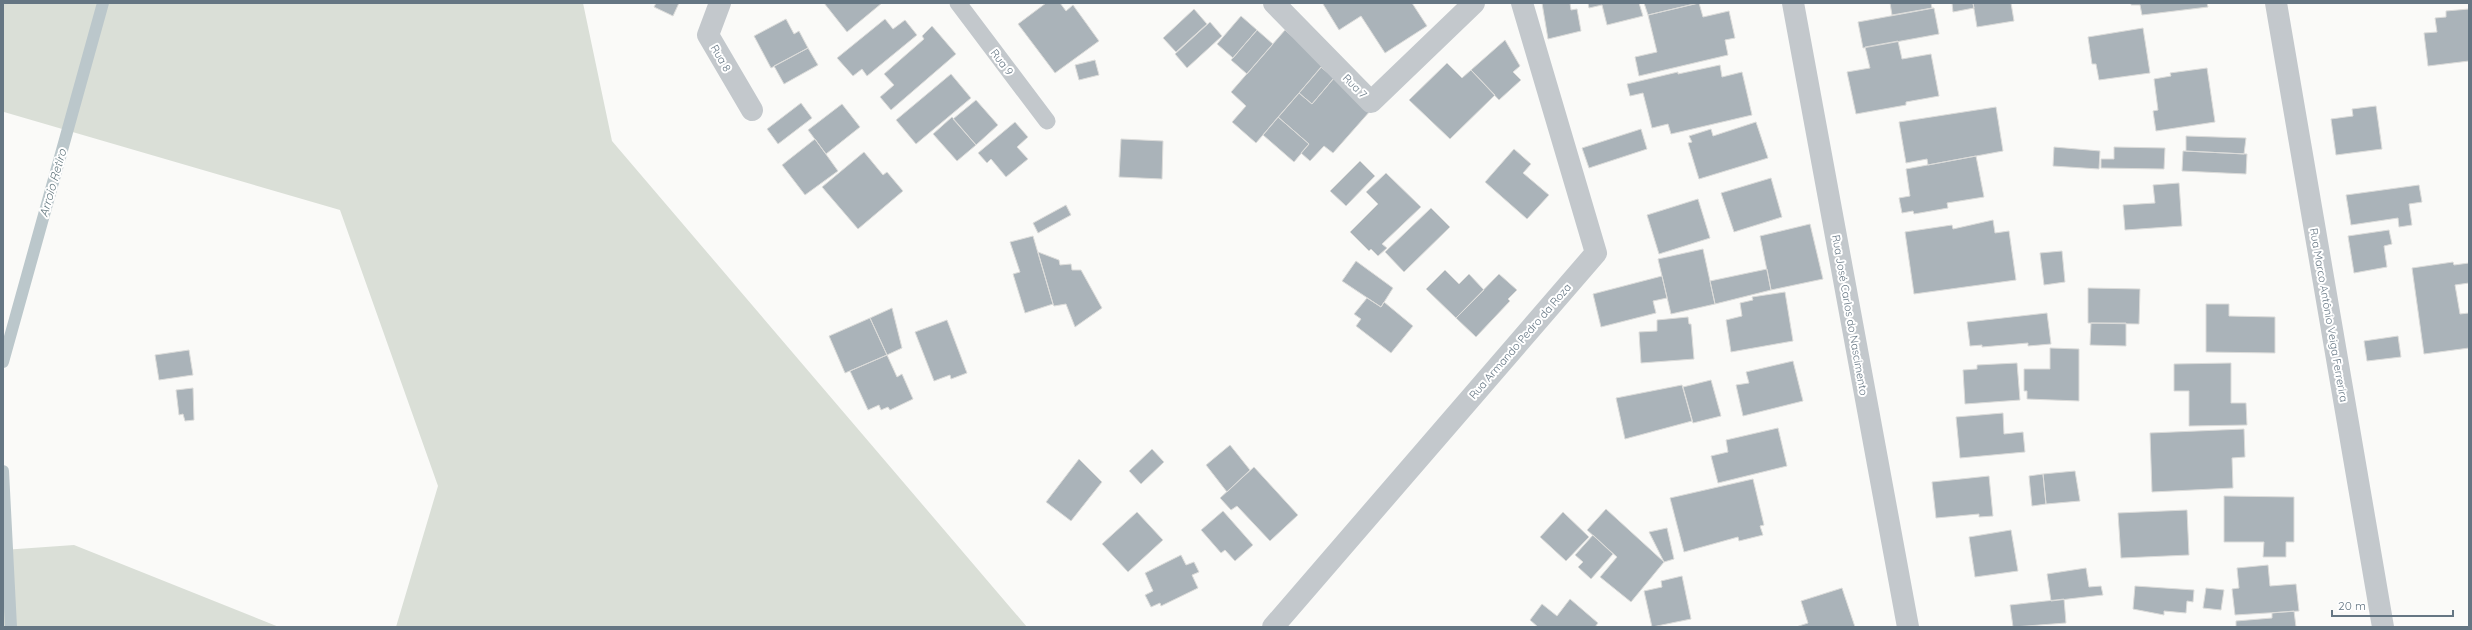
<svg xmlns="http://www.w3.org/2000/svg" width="2472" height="630" font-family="Quicksand,sans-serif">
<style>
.green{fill:#dadfd7}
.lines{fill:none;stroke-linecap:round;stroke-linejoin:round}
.stream{stroke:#bbc7cb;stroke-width:12}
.building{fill:#aab3b9;stroke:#dcdcda}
.lane{stroke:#c3c8cc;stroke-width:17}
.street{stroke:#c3c8cc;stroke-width:22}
.labels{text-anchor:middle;stroke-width:4;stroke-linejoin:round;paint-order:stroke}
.street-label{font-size:11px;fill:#657683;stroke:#fff}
.water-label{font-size:12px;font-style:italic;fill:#60757c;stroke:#fff}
</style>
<rect width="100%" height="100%" fill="#fafaf8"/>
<path class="green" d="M3,3H583L612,141L1027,627H396L438,486L340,210L4,112Z
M74,545L279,627H3V550Z"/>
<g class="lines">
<path class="stream" d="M3,362L103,3
M3,471L11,627"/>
</g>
<path class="building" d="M656,3H679L673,16L654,7Z
M824,3H882L847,32Z
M1046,3H1060L1066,11L1073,5L1099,41L1055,73L1018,24Z
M1324,3H1412L1427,26L1385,53L1361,16L1339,30L1323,4Z
M1542,3H1570L1571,10L1577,9L1581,31L1548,39Z
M1588,3H1639L1643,16L1607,25L1602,5L1589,8Z
M1644,3H1698L1648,15Z
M1699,3L1703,17L1729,11L1735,38L1725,40L1728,55L1639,76L1635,57L1657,52L1648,15Z
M1890,3H1931L1932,8L1892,15Z
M1952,3H1973L1974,8L1953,12Z
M1973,3H2011L2014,21L1977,27Z
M2131,3H2207L2208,7L2142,15L2140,5H2131Z
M1934,8L1939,34L1863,48L1858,22Z
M1194,9L1207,24L1176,52L1163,38Z
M2469,9V61L2428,66L2424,33L2437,32L2435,18L2446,17V11Z
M1241,16L1257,30L1233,58L1217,44Z
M786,19L794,34L799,31L808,48L771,68L754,36Z
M885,19L893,29L905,20L917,35L867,76L862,69L853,76L837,58Z
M1210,22L1222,36L1187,68L1175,54Z
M932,26L956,54L891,110L880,97L894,85L884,74L924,39L922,36Z
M2143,28L2150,73L2099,80L2096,64H2092L2088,37Z
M1257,30L1273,44L1247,74L1231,60Z
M1285,30L1324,64L1256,143L1232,122L1246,106L1231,92Z
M1505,40L1520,66L1513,72L1521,80L1499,100L1471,70Z
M1898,41L1902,59L1931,54L1939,96L1906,102V105L1856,114L1847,72L1870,68L1865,47Z
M808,48L818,65L784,84L774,66Z
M1095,60L1099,75L1079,80L1075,65Z
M1447,63L1462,78L1471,70L1495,95L1450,139L1409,100Z
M1720,65L1722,77L1742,72L1752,115L1671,134L1668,124L1652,128L1643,93L1630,96L1627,84L1678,72V74Z
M1321,67L1334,78L1312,104L1299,93Z
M2207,68L2215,122L2156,131L2153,111L2158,110L2154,79L2171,76L2170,73Z
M951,74L971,98L916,144L896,120Z
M1334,78L1371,110L1333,153L1324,146L1310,161L1301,153L1309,144L1278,117L1299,93L1312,104Z
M976,100L998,125L976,145L953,119Z
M801,103L812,118L778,144L767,129Z
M842,104L860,127L826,154L808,130Z
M2376,106L2382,149L2336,155L2331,119L2353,116L2352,109Z
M1996,107L2003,151L1928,165L1927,159L1906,163L1899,122Z
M952,117L976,145L957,161L933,134Z
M1278,117L1309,144L1294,162L1263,135Z
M1015,122L1028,137L1017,147L1028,159L1006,177L991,159L987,163L978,153Z
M1756,122L1768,158L1699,179L1688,143L1692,142L1689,136L1711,129L1713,136Z
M1641,129L1647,149L1589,168L1582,148Z
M2186,136L2246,138L2244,154L2186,151Z
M815,139L838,171L805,195L782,165Z
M1121,139L1163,141L1162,179L1119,177Z
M2054,147L2100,151L2099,169L2053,166Z
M2114,147L2165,148L2164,169L2101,168V159H2114Z
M1514,149L1531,164L1523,173L1549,195L1527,219L1485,182Z
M2183,151L2247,154L2246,174L2182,171Z
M864,152L883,175L887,172L903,191L858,229L822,187Z
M1976,156L1984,197L1947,203L1948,208L1914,214L1913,211L1902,213L1899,198L1910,196L1906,169Z
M1360,161L1375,176L1346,206L1330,191Z
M1386,173L1421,207L1382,244L1387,248L1378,256L1371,249L1369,251L1350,232L1378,204L1366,192Z
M1771,178L1782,217L1734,232L1721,193Z
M2179,183L2182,226L2125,230L2123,205L2155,203L2153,185Z
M2419,185L2422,202L2409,204L2412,225L2399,227L2398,218L2351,225L2346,195Z
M1698,199L1710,238L1659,254L1647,215Z
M1066,205L1071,215L1038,233L1033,223Z
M1431,208L1450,227L1404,272L1385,252Z
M1993,220L1995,233L2009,231L2016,280L1914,294L1905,232L1952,225L1953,229Z
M1810,224L1823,279L1771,290L1760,236Z
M2389,230L2392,244L2384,246L2387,267L2354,273L2348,236Z
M1033,236L1053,304L1025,313L1013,274L1020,272L1010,242Z
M1703,249L1715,304L1671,314L1658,259Z
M2062,251L2065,282L2044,285L2040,253Z
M1038,252L1059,260L1060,265L1071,264L1072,270H1081L1102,308L1075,327L1066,304L1054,306L1053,304Z
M1356,261L1393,288L1381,307L1342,281Z
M2453,262L2454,265L2469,263V283L2455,285L2460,314L2469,313V348L2424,354L2412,268Z
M1767,269L1771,290L1715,304L1710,281Z
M1445,270L1459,284L1469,274L1484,290L1456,318L1426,289Z
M1499,274L1517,290L1508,299L1510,301L1476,337L1456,318Z
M1662,276L1667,298L1653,301L1656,313L1601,327L1593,294Z
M2088,288L2140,289L2139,324L2088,323Z
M1785,292L1793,341L1731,352L1726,320L1742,316L1740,303L1753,300L1752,297Z
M1367,298L1381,307L1384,302L1413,326L1391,353L1356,326L1361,319L1354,314Z
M2206,304H2229V316L2275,317V353L2206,352Z
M892,308L902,348L887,355L870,318Z
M2047,313L2051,344L2028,346V343L1982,347V345L1970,346L1967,322Z
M1688,317L1689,324H1691L1694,359L1641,363L1639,332L1657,331V320Z
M870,318L887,355L845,373L829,336Z
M947,320L967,373L951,379L950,375L934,381L915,332Z
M2091,323H2126V346L2090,345Z
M2398,336L2401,357L2367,361L2364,341Z
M2050,348L2079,349V401L2027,399V391H2024V369H2050Z
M189,350L193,375L159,380L155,355Z
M887,355L897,377L902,374L913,399L890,410L888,407L881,410L879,405L868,410L850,371Z
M1793,361L1803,401L1743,416L1736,385L1749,383L1746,372Z
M2017,363L2020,400L1965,404L1963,370L1977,369V365Z
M2231,363V403H2246L2247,425L2189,426V391H2174V364Z
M1711,380L1721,416L1693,423L1683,387Z
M1682,385L1692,421L1625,439L1616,398Z
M193,388L194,420L185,421L183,414L179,415L176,390Z
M2003,413L2004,434L2023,432L2025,452L1960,458L1956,417Z
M1778,428L1787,466L1718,483L1711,456L1728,452L1726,440Z
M2244,429L2245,457L2232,458L2233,488L2152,492L2150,433Z
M1230,445L1250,470L1227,492L1206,465Z
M1152,449L1164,462L1141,484L1129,471Z
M1079,459L1102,482L1071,521L1046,502Z
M1254,467L1298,515L1270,541L1237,506L1231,510L1220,498Z
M2075,471L2080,501L2046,504L2043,474Z
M2043,474L2046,504L2032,506L2029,476Z
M1989,476L1993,516L1979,517V514L1936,518L1932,482Z
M1753,479L1764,525L1760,526L1763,535L1739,541L1738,537L1684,552L1670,498Z
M2224,496L2294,497V542H2286V557H2263L2264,542H2224Z
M1606,509L1664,562L1631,602L1600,577L1617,557L1587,530Z
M2187,510L2189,555L2121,558L2118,513Z
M1223,511L1253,545L1235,561L1225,550L1221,553L1201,530Z
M1137,512L1163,540L1128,572L1102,544Z
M1563,512L1589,537L1566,561L1540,537Z
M1667,528L1674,559L1664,562L1649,532Z
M2011,530L2018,571L1975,577L1969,537Z
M1593,535L1613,554L1591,579L1578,567L1583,562L1575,555Z
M1181,555L1186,565L1194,562L1199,572L1192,575L1198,588L1161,606L1160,603L1151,607L1145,595L1153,591L1145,573Z
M2268,565L2270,586L2296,584L2299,611L2235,615L2232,589L2239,588L2237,568Z
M2086,568L2089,587L2101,586L2103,595L2051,601L2047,574Z
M1682,576L1691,619L1652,627L1644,591L1662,587L1661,581Z
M2135,586L2194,590L2193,602L2187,601L2186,613L2164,611V615L2133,609Z
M1842,588L1855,627H1796L1808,623L1801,601Z
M2206,588L2224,590L2221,610L2203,608Z
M1570,599L1598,623L1595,627H1538L1530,620L1542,604L1557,616Z
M2064,599L2066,623L2013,627L2010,605Z
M2294,611L2296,627H2236V621L2272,618V613Z"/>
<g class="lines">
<path class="lane" d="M958,3L1047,121"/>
<path class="street" d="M720,3L708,35L752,110
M1274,3L1371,102L1474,3
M1793,3L1908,627
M2276,3L2383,627
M1273,627L1596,253L1522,3"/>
</g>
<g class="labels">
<g class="street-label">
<text transform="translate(721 58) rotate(60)" y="4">Rua 8</text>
<text transform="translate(1002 62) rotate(53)" y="4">Rua 9</text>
<text transform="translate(1355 86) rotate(45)" y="4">Rua 7</text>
<text transform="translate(1850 315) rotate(80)" y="4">Rua José Carlos do Nascimento</text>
<text transform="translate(2329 315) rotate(80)" y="4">Rua Marco Antônio Veiga Ferrerira</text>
<text transform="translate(1520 341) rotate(-49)" y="4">Rua Armando Pedro da Roza</text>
</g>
<g class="water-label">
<text transform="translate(53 183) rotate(-74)" y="4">Arroio Retiro</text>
</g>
</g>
<rect width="2472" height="630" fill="none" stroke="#657683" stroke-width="8"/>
<path d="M2332 610v6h121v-6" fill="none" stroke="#657683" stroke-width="2"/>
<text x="2338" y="610" font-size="12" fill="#657683" stroke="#ffffff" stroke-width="3" paint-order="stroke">20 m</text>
</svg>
